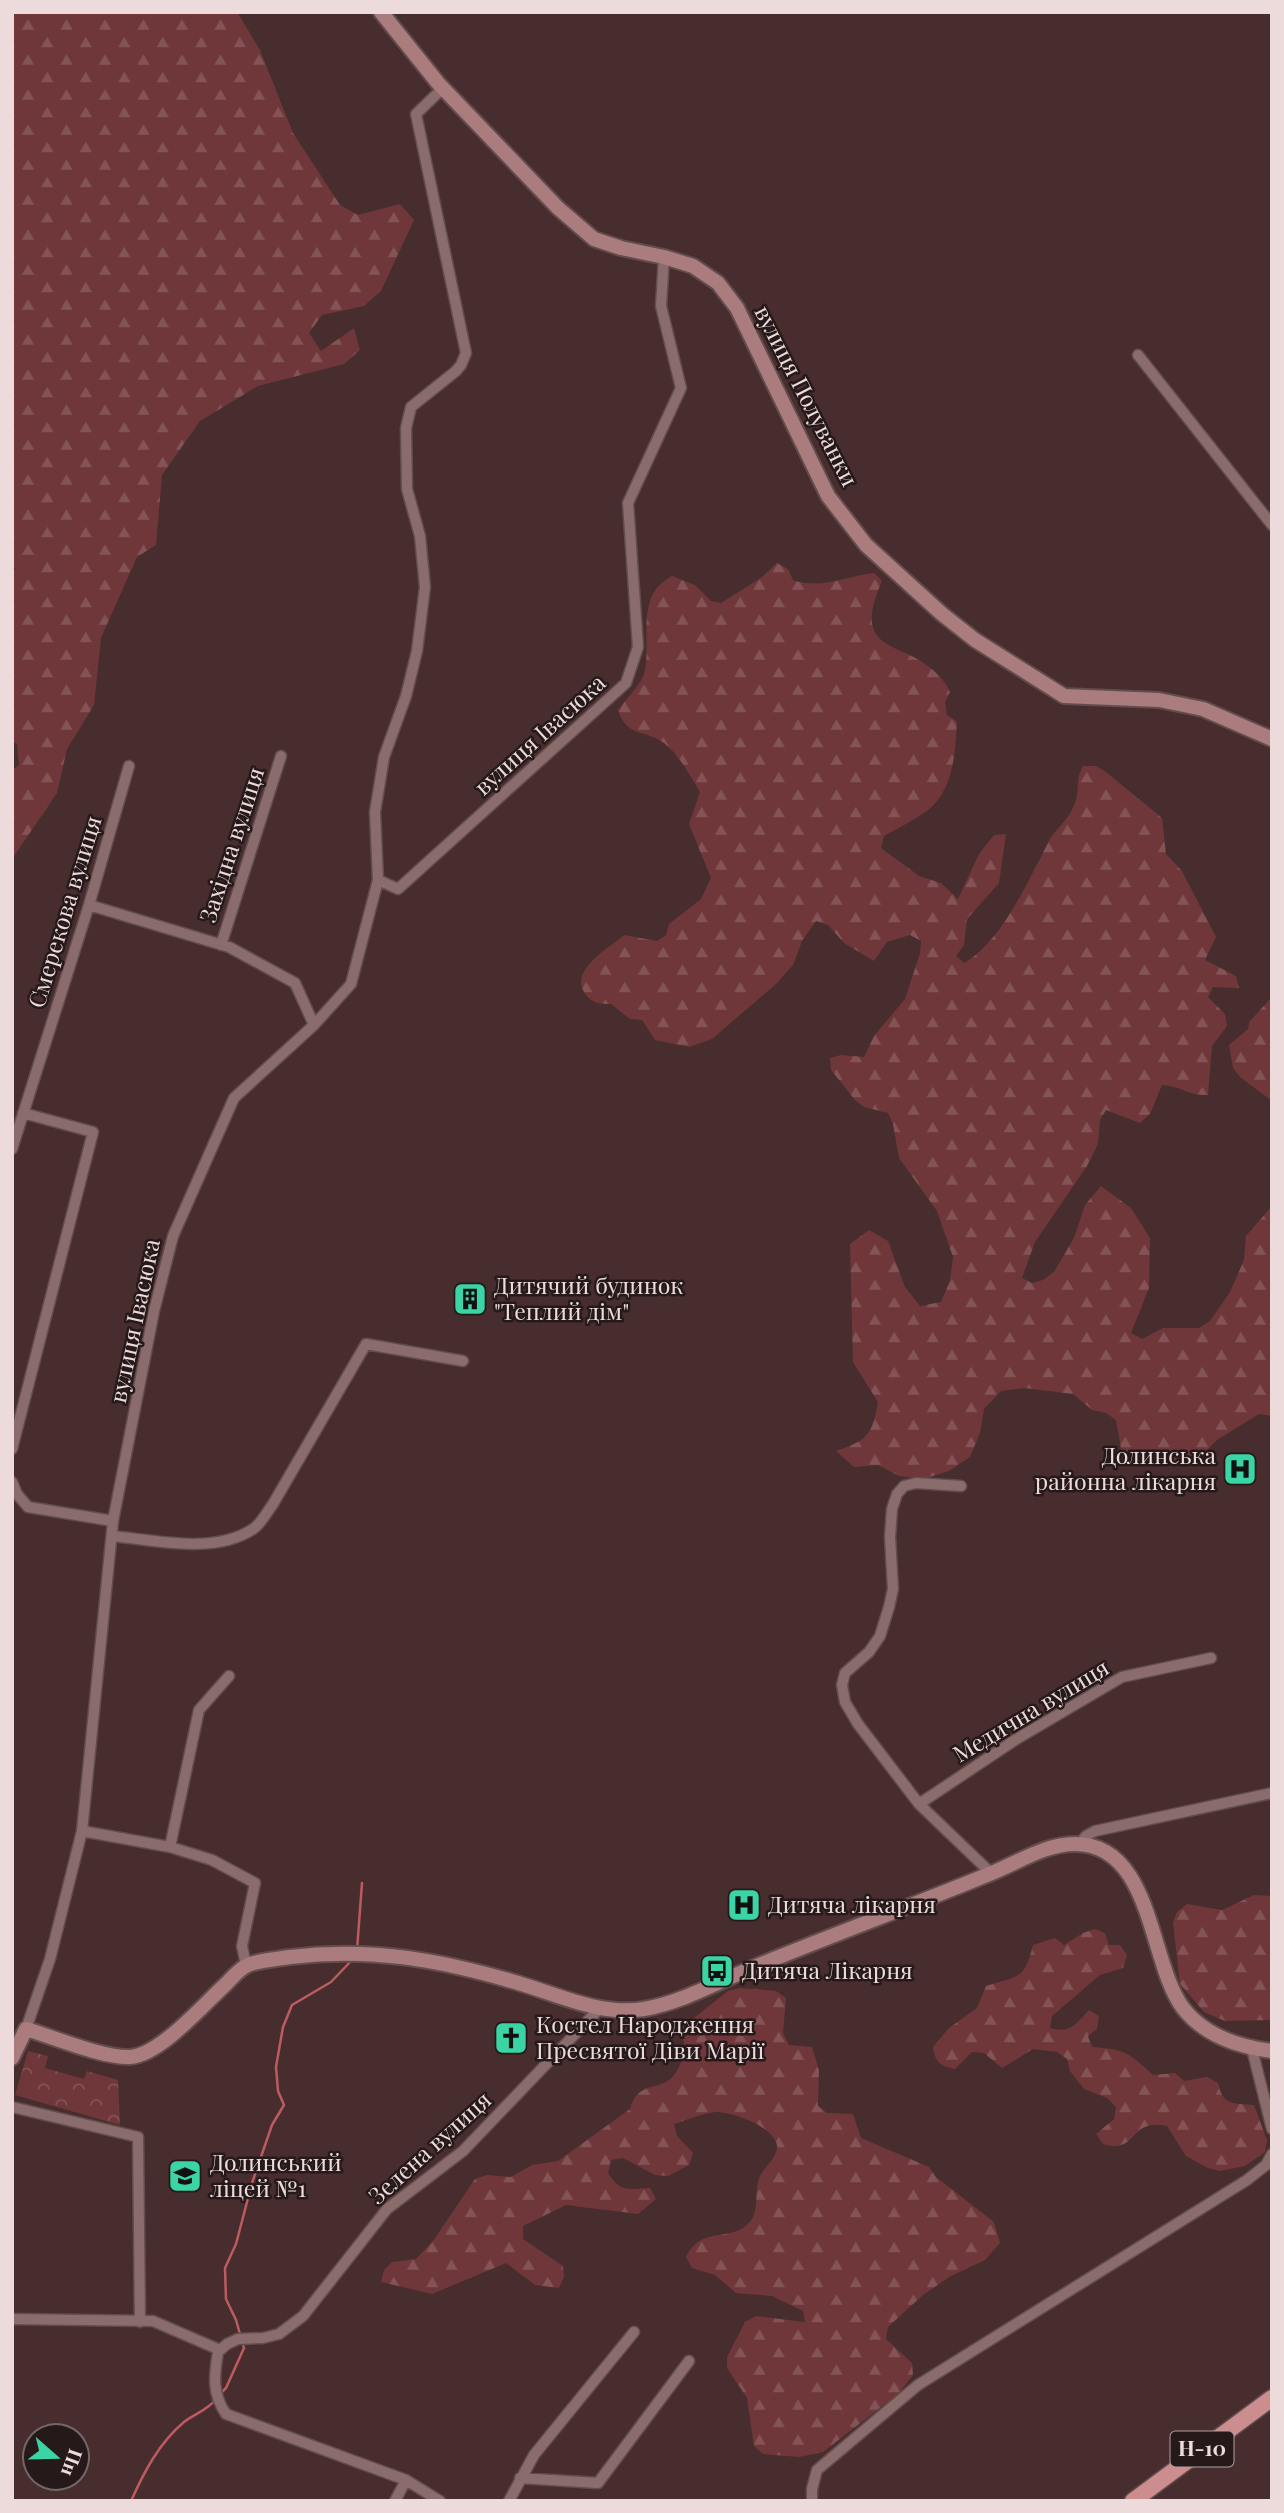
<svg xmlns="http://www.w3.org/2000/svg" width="1284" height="2513" font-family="'Playfair Display',serif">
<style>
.forest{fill:url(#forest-firs)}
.park{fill:url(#park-crowns)}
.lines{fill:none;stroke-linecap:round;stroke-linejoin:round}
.stream{stroke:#bc5b61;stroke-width:2.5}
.street-casing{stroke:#634c4d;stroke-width:13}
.secondary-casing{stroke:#634c4d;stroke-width:18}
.primary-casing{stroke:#634c4d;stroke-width:19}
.street{stroke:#8b6c6d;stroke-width:10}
.secondary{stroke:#ab7c7e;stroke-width:14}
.primary{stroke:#cc8d8f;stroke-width:16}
.labels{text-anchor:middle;stroke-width:5;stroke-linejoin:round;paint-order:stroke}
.shield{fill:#251919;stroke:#b1a1a1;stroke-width:2}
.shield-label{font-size:21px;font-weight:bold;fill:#eddbdb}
.street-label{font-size:23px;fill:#eddbdb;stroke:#251919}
.poi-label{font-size:23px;fill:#eddbdb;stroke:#251919;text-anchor:start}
</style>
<defs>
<pattern id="forest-firs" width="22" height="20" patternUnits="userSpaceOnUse" patternTransform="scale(1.75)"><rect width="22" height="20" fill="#6f373a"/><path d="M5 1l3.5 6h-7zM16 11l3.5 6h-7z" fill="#845356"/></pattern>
<pattern id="park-crowns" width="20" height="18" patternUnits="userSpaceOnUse" patternTransform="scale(1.75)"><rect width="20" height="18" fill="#6f373a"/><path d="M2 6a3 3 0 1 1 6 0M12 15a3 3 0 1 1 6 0" fill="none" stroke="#845356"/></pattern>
</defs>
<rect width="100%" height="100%" fill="#472d2d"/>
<path class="forest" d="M12,12H237L260,50L293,133L340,205L358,215L400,204L414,220L381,291L364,306L322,315L309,333L321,351L354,328L360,350L344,364L258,386L200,421L162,475L156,545L137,557L101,638L94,705L67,749L57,793L12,859V770L19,765L17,744L12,742V574L15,569L12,563Z
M777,563L788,569L793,580C820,590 847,576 874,573L882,581C878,591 873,603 872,613C868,645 900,648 919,660C932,668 944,678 950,692L945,702L947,715L957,722C955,753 954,789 928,810C915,820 898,828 884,836L881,848L919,876L941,883L958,899L979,854L994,835L1006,834L999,883L967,919L964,945L956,956L964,963C1002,941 1028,881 1048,843C1055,828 1068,822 1075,803C1080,790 1075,780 1083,766H1096L1106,772L1162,818L1166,854L1182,871L1216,937L1205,960L1236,976L1239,988L1213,987L1208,997L1225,1014L1227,1026L1212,1046L1208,1095C1190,1096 1180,1086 1162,1085L1150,1114L1140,1123L1106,1110L1100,1120L1098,1144L1087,1166L1035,1242L1022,1278L1032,1283L1043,1280L1054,1272L1074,1238L1085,1205L1101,1186L1131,1208L1150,1238L1149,1288L1131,1333L1142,1339L1163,1328H1199L1210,1321L1230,1292L1244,1260L1246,1236L1272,1206V1416L1259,1414L1217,1440L1191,1466L1167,1461L1162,1451L1142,1465H1131L1122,1455L1116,1420L1106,1413L1092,1410L1073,1394L1024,1388L1001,1391L984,1409L980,1433L970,1457L949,1471L923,1479L899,1476L878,1465L854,1467L836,1451C868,1440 872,1435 878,1402L853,1362L850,1244L869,1230L888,1241L905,1287L920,1306L941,1302L950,1280L953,1257L937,1211L899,1158L893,1124L888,1113L864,1107L855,1100L831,1070L830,1058L841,1055L864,1057L874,1036L905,999L920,953L921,941L910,935L887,942L874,961L844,943L828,925L816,921L802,941L793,965L776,984L712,1039L689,1047L655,1040L642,1020L630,1019L611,1004C601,1004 593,1004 586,995C567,971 608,949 624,935L657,941L666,935L669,924L701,899L711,878L689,824L700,792C690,775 679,755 664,743C645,729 627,738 618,710C626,699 643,683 645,670C651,637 635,595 672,576L695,585L711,601L721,603L761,578Z
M1272,997V1101L1240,1077L1233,1068L1229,1045L1248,1029L1249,1022Z
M1254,1895L1272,1896V2020L1225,2021L1204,2012L1180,1984L1173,1923L1177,1912L1187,1904L1222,1910Z
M1095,1929L1105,1933L1109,1945H1120L1127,1955L1123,1968L1100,1975L1052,2016L1050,2028C1070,2034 1076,2024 1089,2010L1099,2016L1097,2029L1088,2036L1092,2047C1124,2049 1130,2053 1153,2075L1175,2073L1184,2081L1207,2077L1218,2083C1223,2106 1233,2103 1254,2105L1267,2140L1265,2152L1245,2166L1220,2171L1208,2168L1186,2156L1167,2126C1127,2118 1139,2155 1103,2144L1096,2134L1114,2119L1116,2107L1107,2098L1084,2089L1070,2071L1067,2059L1057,2052L1033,2049L1002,2068L984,2053L972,2052L955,2069C940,2066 935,2062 933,2047L949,2028L977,2008L986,1986C1019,1975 1024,1981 1033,1945L1055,1938L1064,1945L1083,1933Z
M740,1988L776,1991L786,1998L783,2033L789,2045L812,2047L819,2070L818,2106L827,2113L853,2114L861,2138L929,2167L936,2177L994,2222L1000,2243L985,2260L951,2276L923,2295L888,2327L886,2339L912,2363L913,2375L898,2394L823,2452L799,2457L763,2454L754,2446L747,2398L727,2368V2357L745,2322L756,2316L805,2322L803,2311L772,2296L736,2293L715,2275L692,2268L686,2257C701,2225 730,2243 749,2223C761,2210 753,2190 760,2176C765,2166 775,2160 777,2148C779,2128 733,2112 716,2112C703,2113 687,2120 674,2124L677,2136L693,2153L689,2165L668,2176L655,2175L623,2158L611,2160L608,2173C620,2193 629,2189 650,2188L656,2199L638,2214L566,2205L523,2226V2239L563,2266L564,2277L559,2288L535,2285L506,2263L432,2294L381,2282L384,2270L392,2262L416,2259L433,2241L475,2179L487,2175L511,2177L532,2165L558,2161L630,2109C641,2073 667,2100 681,2062C683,2059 685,2055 685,2052C686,2045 681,2035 680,2029L728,1991Z"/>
<path class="park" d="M28,2051L48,2056L45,2068L84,2079L87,2071L118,2080L120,2125L15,2095Z"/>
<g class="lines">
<path class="stream" d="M357,1950L362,1883
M220,2394L226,2388L244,2348L236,2320L226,2299L225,2268L236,2244L252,2183L272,2125L284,2105L278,2091L276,2067L283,2027L292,2005L331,1982L353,1959
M131,2501C144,2472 159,2443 184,2422C194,2414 208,2410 216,2399"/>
<defs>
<path id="street" d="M1138,355L1272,525
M378,880L375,812L384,757L406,696L417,651L425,587L420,536L407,489L406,428L411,407L456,371L461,365L466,353L416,114L443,88
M89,905L229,947L295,983L314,1025
M221,945L281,756
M12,1149L89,905L129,766
M12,1449L93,1132L23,1113
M12,1482L17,1494L28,1507L113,1521
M961,1486L916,1483L904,1486L897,1494L892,1509L890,1537L893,1589L889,1607L880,1636L869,1652L845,1673L842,1685L845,1702L858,1724L919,1804L992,1874
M112,1536C155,1540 214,1555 253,1529C261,1524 267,1512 273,1504L366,1344L463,1361
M919,1804L1015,1740L1122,1677L1211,1658
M82,1831L170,1847L212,1860L255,1883L242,1946L246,1965
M1080,1844L1086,1836L1095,1831L1272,1793
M170,1847L199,1710L229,1676
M26,2029L50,1959L82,1831L113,1521L154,1311L173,1236L234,1098L314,1025L351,984L378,880L398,889L626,683L638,647L628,503L681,388L661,306L664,257
M1252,2049L1272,2129
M12,2107L138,2137L140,2322
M12,2319L153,2321L220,2350
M520,2478L598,2483L689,2361
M395,2501L406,2480
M440,2501L406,2480L226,2414C212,2394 214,2376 218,2352L227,2344L238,2339L263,2338L279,2334L303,2316L387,2209L463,2151L600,2008
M509,2501L534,2455L634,2332
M812,2501V2489L817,2470L918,2385L1247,2180L1266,2165L1272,2154"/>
<path id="secondary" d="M381,12L438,83L558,208L594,239L621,248L664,257L693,266L718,283L737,308L828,496L866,545L942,614L975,640L1064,696L1159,700L1203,709L1272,739
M12,2058L26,2029C53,2037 103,2058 130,2057C160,2055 204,2004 226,1984C232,1978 240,1968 248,1965C260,1960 278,1959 290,1957C371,1947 441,1960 518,1983C559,1995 601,2016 644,2009C684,2002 721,1980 759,1965C835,1934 911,1906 987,1875C1016,1864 1044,1844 1075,1844C1153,1844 1149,1963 1183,2008C1204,2035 1239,2047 1272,2051"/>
<path id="primary" d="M1133,2501L1272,2398"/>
</defs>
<use href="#street" class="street-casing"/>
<use href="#secondary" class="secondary-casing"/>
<use href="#primary" class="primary-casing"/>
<use href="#street" class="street"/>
<use href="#secondary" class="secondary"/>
<use href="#primary" class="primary"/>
</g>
<defs>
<symbol id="building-square" viewBox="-11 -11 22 22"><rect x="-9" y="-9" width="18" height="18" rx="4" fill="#3ad4a5" stroke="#251919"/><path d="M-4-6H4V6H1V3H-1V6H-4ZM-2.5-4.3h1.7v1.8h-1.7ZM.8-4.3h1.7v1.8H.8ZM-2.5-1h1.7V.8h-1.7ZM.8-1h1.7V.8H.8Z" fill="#111"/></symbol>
<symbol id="hospital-square" viewBox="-11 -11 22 22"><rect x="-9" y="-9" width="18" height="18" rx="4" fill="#3ad4a5" stroke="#251919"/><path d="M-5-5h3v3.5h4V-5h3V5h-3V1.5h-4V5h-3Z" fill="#111"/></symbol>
<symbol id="bus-square" viewBox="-11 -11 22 22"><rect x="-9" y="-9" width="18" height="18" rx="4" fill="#3ad4a5" stroke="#251919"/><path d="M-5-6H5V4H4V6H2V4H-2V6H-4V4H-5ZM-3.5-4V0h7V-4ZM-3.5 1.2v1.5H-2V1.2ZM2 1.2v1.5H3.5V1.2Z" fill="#111"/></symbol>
<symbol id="church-square" viewBox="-11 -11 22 22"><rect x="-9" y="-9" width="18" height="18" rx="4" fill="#3ad4a5" stroke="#251919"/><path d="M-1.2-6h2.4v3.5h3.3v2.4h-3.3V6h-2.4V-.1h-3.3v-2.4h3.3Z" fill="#111"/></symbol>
<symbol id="school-square" viewBox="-11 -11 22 22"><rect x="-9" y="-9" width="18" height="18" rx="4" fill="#3ad4a5" stroke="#251919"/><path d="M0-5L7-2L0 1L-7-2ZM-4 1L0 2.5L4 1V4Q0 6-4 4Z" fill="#111"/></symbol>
</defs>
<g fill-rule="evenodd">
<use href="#building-square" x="451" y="1280" width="38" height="38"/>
<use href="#hospital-square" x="1221" y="1450" width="38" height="38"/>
<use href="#hospital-square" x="725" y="1886" width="38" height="38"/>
<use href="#bus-square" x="698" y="1952" width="38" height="38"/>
<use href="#church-square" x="492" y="2019" width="38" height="38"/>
<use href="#school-square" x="166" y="2157" width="38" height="38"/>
</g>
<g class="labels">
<rect class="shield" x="1170.5" y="2431.5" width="63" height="35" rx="5"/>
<g class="shield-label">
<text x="1202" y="2456">Н-10</text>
</g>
<g class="street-label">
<text transform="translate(806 396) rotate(63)" y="8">вулиця Полуванки</text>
<text transform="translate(540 735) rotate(-42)" y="8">вулиця Івасюка</text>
<text transform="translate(232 845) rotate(-72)" y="8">Західна вулиця</text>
<text transform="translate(65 912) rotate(-73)" y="8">Смерекова вулиця</text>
<text transform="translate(135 1321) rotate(-78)" y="8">вулиця Івасюка</text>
<text transform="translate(1031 1711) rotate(-31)" y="8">Медична вулиця</text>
<text transform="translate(430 2148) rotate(-42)" y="8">Зелена вулиця</text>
</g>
<g class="poi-label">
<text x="494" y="1294">Дитячий будинок<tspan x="494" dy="26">"Теплий дім"</tspan></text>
<text x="1216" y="1464" text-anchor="end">Долинська<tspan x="1216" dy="26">районна лікарня</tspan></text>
<text x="768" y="1913">Дитяча лікарня</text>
<text x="742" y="1979">Дитяча Лікарня</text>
<text x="536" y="2033">Костел Народження<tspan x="536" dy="26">Пресвятої Діви Марії</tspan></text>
<text x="210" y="2171">Долинський<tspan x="210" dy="26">ліцей №1</tspan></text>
</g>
</g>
<rect width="1284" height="2513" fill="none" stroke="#eddbdb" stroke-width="28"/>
<g transform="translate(56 2457) rotate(110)"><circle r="33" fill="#251919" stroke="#756767" stroke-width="2"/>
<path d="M0-5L12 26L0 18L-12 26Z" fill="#3ad4a5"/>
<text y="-10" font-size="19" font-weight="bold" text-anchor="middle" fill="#eddbdb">Пн</text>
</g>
</svg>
